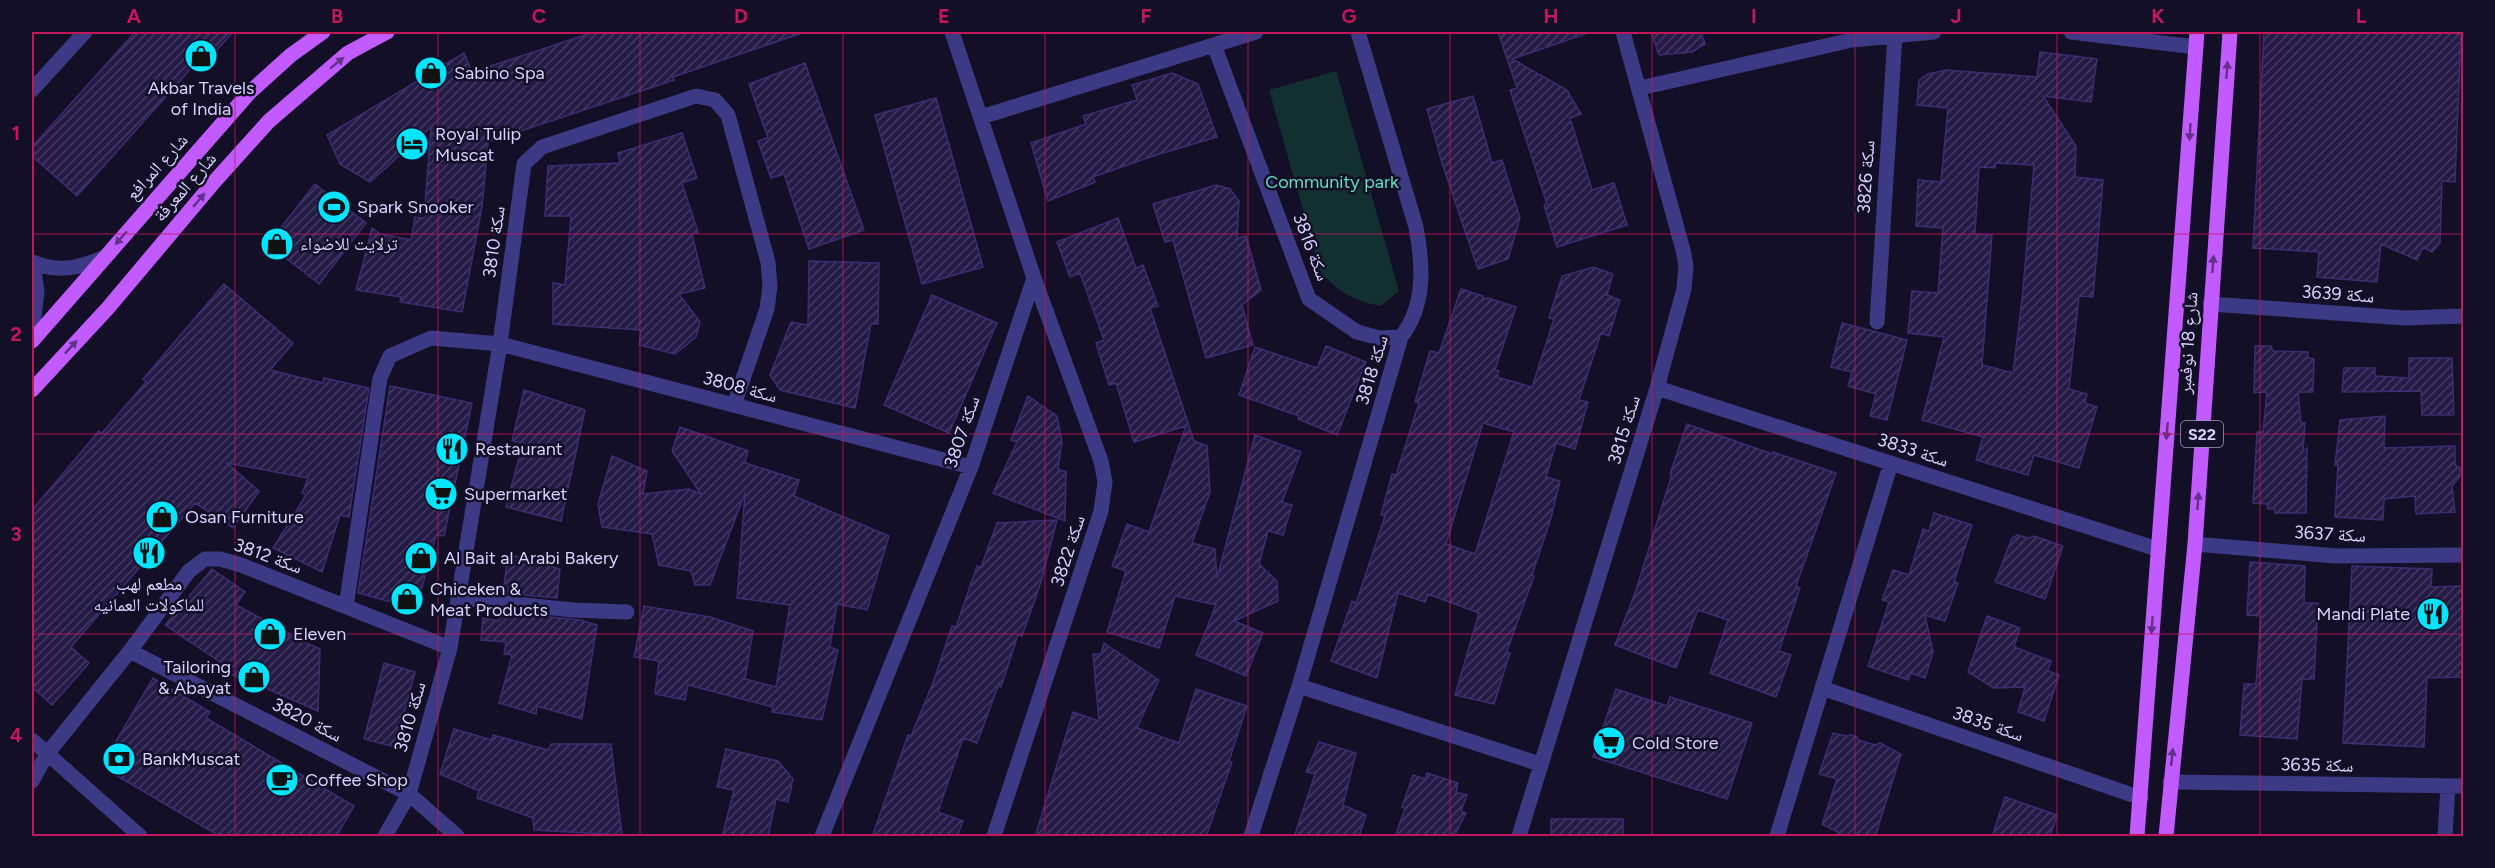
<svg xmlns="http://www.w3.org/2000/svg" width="2495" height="868" font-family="Figtree,'Noto Naskh Arabic',sans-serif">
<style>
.green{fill:#12302f}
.building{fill:url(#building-hatch);stroke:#3b2d73;stroke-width:1.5;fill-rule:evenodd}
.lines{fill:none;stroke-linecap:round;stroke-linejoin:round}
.minor{stroke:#3d3a85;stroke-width:15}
.major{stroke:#c25bff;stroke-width:15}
.oneway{fill:#623188}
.grid{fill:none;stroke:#c2185b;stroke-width:1.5;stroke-opacity:0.55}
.labels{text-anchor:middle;stroke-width:5;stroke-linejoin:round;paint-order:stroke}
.shield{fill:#130f26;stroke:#9e99be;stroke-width:1.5}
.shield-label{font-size:16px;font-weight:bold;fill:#d9d4ff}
.poi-label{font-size:18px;fill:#d9d4ff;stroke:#130f26;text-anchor:start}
.street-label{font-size:18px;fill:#d9d4ff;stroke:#130f26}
.park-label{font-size:18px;fill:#5fe0c0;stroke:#130f26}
.neatline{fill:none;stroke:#c2185b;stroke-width:2}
.grid-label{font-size:20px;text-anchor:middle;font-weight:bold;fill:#c2185b}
</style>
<defs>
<pattern id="building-hatch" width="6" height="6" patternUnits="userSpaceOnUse" patternTransform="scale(1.5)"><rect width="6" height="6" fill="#241b47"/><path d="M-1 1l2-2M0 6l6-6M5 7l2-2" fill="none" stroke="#433b63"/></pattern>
</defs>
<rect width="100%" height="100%" fill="#130f26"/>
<path class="green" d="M1336,71L1399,291L1380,306C1352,300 1342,294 1321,273L1269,90Z"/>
<path class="building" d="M135,32H233L200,69L195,64L77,196L32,156V147Z
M594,32H798L799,34L673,77L674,80L488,142L482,207L462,312L400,302L401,297L356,290L372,228L380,234L411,240L415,217L424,218L431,127L370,182L340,164L327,135L464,53L472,72Z
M1498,32H1584L1585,34L1512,59L1567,90L1581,114L1570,118L1592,190L1614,183L1627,225L1557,247L1544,205L1547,204L1510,90L1517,88Z
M1651,32H1701L1705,44L1692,52L1659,55Z
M2264,32H2461L2455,182L2442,181L2440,243L2432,252L2423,247L2417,260L2381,244L2377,282L2317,277L2319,252L2253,248Z
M2040,52L2097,59L2091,102L2043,96L2076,146L2075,177L2103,180L2093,297L2079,296L2069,389L2087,394L2085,403L2097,407L2079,468L2034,455L2028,475L1976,460L1983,437L1922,420L1944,337L1908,333L1912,291L1938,293L1943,228L1916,226L1918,180L1941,182L1948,108L1917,105L1919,80L1928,74L1946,70L2037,77ZM1996,163L2034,165L2022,300L2013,373L1982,365L1992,235L1975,234L1979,167L1995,168Z
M805,63L864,230L809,249L784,174L771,178L758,141L768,138L749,84Z
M1172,73L1198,84L1217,137L1153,156L1093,177L1095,182L1048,201L1031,143L1086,124L1083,116L1137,100L1132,85Z
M1473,96L1492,163L1502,160L1520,218L1508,259L1478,269L1442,163L1427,109Z
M936,98L983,267L922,284L875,115Z
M682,133L697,178L682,183L698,232L692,234L705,288L679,294L700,322L696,337L675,354L639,345L641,330L553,324V283L565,285L571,216H545L548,166L620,163L618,153Z
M315,184L366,223L319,284L268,244Z
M1216,185L1230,189L1239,201L1237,238L1246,236L1261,290L1242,305L1253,345L1206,358L1173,240L1165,242L1153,204Z
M1118,218L1136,268L1143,265L1158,306L1150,308L1194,441L1207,446L1210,492L1192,543L1215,549L1217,578L1255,435L1301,452L1282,502L1292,505L1283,535L1268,531L1259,564L1277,581L1278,601L1234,621L1263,633L1246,676L1196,655L1216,605L1175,596L1159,648L1107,632L1126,571L1112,566L1127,524L1149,532L1186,426L1134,442L1116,383L1109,385L1096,343L1104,340L1080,273L1070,277L1057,242Z
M809,261L879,263L878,324H871L855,408L780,390L770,375L791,322L808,325Z
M1593,267L1613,274L1607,295L1620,300L1609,336L1601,333L1579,400L1588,402L1575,449L1556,443L1546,477L1560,481L1551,518L1532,575L1534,576L1507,651L1510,653L1494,704L1455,695L1479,613L1428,594L1425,602L1398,593L1377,678L1331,661L1352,601L1356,603L1385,516L1381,515L1392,474L1396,475L1419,403L1415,402L1430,351L1439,353L1461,289L1483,296L1484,299L1488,298L1516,307L1495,370L1499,371L1497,377L1532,387L1554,319L1549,318L1562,276ZM1483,423L1514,432L1475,554L1446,544Z
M224,284L293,343L270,370L323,383L324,378L369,388L349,517L340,515L322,572L273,548L306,495L302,493L308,478L227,463L259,491L233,528L195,503L71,647L89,663L52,705L32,687V510L99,431L102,433L146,382L143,379Z
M932,295L997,323L949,433L884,405Z
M1842,323L1907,340L1887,420L1870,416L1876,394L1848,386L1852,372L1831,367Z
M1326,346L1366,362L1337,435L1298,419L1299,416L1239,395L1255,347L1317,368Z
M2255,346H2271L2273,351L2308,352V358L2314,359L2313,392H2298L2301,423H2305L2303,451L2307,448L2306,513H2275V509H2268L2267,504L2253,503L2257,432H2263L2267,392L2254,393Z
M2409,358H2452L2454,415H2422L2421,391L2342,392L2344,368H2375V376L2409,378Z
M390,386L472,403L444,536L436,535L416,609L358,593Z
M524,390L585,410L561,521L506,507L523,443L512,441Z
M1028,396L1057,416L1062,442L1058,469L1066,472L1065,521L993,493L1017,442L1011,440Z
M2385,416L2384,448L2455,446V465L2460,468V476L2452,486L2455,512L2416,514L2415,496L2384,499L2383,520L2335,517L2338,465H2335L2340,420Z
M1687,424L1772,454L1773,452L1836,473L1796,586L1800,588L1779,651L1791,655L1776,697L1710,673L1728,620L1698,610L1676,668L1615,645L1636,590L1672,474H1670Z
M680,427L748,451L745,463L799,480L794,496L889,536L867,610L837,604L830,647L838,650L822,720L772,712L773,707L688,685L685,700L655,694L659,661L634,657L644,606L710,617L753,631L745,679L776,687L790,605L737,598L745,493L710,585H695L691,571L659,565L652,534L602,527L598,504L612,456L647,471L643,494L689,489L701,494L672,451Z
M1934,513L1972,525L1954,582L1958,583L1945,621L1925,615L1933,652L1925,678L1911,673L1908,680L1868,666L1889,602L1882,600L1893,570L1909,575L1923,529L1929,531Z
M1057,520L1041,582L1022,636L1018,635L1001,687L998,686L977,743L963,738L938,812L963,821L957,837H872L908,735L911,736L934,680L952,626L956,627L977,566L981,567L997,523Z
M2017,535L2029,538L2034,536L2063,546L2045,599L1995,582L2012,538Z
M508,554L560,569L557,598L503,593Z
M2250,562L2305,566L2304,603H2318L2314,679H2302L2297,739L2240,735L2244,684H2256L2261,616L2247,615Z
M2352,566L2432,569L2431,587L2463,586V677L2427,678L2424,747L2343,743Z
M212,569L245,592L236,605L289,633L288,635L320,649L318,711L261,686L259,689L223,670L226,666L165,625Z
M500,612L580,620L597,625L582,719L537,706L536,714L499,703L512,655L504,654L506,642L481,640L483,618L499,621Z
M1987,616L2020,628L2014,647L2051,661L2048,671L2059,675L2044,721L2018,712L2025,687L1994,688L1968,672Z
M1104,643L1159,680L1137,728L1179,743L1196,689L1247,706L1229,761L1232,762L1206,837H1035L1073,712L1099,721L1093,654H1101Z
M384,663L415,672L395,747L364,739Z
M153,678L210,712L206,718L354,806L336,837H221L114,774L111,750Z
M1616,689L1667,706L1670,697L1752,723L1727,799L1593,757Z
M454,729L492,740L493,735L548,750L551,744H611L622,835L534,830L533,818L477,798L479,791L440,774Z
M1833,733L1846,736L1851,735L1857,737L1858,740L1875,745L1880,743L1901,754L1875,837H1837L1838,832L1822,824L1837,779L1819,774Z
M1319,742L1356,753L1343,805L1366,815L1359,837H1294L1315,774L1306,772Z
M726,749L778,761L793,779L788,802L776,799L768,837H722L734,790L717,787Z
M1427,773L1458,783L1456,792L1467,795L1461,811L1466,813L1454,837H1395L1405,808L1402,807L1413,775L1425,779Z
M2005,797L2057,815L2050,837H1992Z
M1551,819H1623V837H1551Z"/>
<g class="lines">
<path class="minor" d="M2071,32L2196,47
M1214,45L1309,299L1357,332L1380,338L1401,337
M1640,88L1852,40L1934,32
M32,90L85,32
M981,117L1256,32
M32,262C58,273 78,268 103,258
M2210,304L2405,318L2464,316
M1877,322L1895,35
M32,335L37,292L33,263
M1657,388L2157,549
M2195,544L2336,556L2464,555
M458,598L573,610L627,612
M346,607L380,378L390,356L431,338L500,344L971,467
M130,651L409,794L457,836
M1299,686L1540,764
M1822,688L2141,798
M32,740L140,836
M32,781L47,754L130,651L189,571L205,559H220L241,565L450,648
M2170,782L2464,786
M385,836L409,794L450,648L500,344L524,164L542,147L696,96L715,100L728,115L768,262L770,286L767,309L734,405
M822,836L971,467L1034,278L952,32
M994,836L1101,511L1105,482L1101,461L1034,278
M1251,836L1299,686L1401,337C1426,305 1423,265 1416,227L1358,32
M1519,836L1657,388L1684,289L1686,266L1683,250L1623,32
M1777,836L1891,463
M2445,836L2448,786"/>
<path class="major" d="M32,341L249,93L291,55L323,32
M32,390L108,308L214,182L269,121L348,53L387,32
M2137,836L2197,32
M2166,836L2195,544L2230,32"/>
</g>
<defs><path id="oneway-solid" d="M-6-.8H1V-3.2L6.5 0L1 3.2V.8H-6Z" transform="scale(1.5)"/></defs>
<g class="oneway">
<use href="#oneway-solid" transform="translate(337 63) rotate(-39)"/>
<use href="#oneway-solid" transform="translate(2227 70) rotate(-86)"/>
<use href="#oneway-solid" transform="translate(2190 132) rotate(94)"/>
<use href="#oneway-solid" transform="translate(199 200) rotate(-50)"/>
<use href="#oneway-solid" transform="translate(121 238) rotate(131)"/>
<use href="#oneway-solid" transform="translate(2213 264) rotate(-86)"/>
<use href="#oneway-solid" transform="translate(71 347) rotate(-47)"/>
<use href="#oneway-solid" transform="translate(2167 431) rotate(95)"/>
<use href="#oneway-solid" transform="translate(2198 501) rotate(-86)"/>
<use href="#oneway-solid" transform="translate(2152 625) rotate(94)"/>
<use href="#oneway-solid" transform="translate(2172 757) rotate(-84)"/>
</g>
<path class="grid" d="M235,32V836M438,32V836M640,32V836M843,32V836M1045,32V836M1248,32V836M1450,32V836M1652,32V836M1855,32V836M2057,32V836M2260,32V836M32,234H2464M32,434H2464M32,634H2464"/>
<defs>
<symbol id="shop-disc" viewBox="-11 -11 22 22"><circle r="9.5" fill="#00e5ff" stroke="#130f26"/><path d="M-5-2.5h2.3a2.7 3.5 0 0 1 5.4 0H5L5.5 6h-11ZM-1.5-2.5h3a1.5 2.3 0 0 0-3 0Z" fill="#111"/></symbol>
<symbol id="hotel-disc" viewBox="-11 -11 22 22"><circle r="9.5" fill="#00e5ff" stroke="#130f26"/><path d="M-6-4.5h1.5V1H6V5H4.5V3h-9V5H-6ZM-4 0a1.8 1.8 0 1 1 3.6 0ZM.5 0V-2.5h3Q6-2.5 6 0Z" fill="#111"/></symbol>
<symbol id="stadium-disc" viewBox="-11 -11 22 22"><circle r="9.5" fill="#00e5ff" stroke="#130f26"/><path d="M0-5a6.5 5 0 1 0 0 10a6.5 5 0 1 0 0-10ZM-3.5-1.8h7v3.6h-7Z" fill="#111"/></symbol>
<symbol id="restaurant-disc" viewBox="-11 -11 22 22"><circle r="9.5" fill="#00e5ff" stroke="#130f26"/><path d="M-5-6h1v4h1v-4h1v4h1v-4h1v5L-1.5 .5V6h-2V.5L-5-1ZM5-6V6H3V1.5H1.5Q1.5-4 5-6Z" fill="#111"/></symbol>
<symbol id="supermarket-disc" viewBox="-11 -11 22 22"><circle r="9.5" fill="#00e5ff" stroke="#130f26"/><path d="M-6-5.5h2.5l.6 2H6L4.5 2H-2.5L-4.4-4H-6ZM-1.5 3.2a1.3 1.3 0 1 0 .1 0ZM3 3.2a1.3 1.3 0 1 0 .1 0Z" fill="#111"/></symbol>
<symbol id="bank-disc" viewBox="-11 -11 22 22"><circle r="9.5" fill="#00e5ff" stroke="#130f26"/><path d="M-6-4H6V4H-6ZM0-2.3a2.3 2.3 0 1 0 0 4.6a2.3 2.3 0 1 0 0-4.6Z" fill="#111"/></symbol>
<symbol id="cafe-disc" viewBox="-11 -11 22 22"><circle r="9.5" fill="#00e5ff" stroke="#130f26"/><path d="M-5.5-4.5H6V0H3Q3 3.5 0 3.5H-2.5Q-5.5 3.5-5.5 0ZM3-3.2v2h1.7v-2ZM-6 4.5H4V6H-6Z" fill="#111"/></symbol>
</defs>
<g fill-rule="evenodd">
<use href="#shop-disc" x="182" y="37" width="38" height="38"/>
<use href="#shop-disc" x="412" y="54" width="38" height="38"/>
<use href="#hotel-disc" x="393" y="125" width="38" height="38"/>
<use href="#stadium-disc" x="315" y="188" width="38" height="38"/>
<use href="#shop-disc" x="258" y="225" width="38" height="38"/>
<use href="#restaurant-disc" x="433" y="430" width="38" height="38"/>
<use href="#supermarket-disc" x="422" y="475" width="38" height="38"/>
<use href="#shop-disc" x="143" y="498" width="38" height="38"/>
<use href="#restaurant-disc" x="130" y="534" width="38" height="38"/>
<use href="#shop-disc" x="402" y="539" width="38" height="38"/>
<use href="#shop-disc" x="388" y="580" width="38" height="38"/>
<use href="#restaurant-disc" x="2414" y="595" width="38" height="38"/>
<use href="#shop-disc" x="251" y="615" width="38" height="38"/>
<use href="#shop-disc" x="235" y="658" width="38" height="38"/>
<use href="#supermarket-disc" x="1590" y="724" width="38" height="38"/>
<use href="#bank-disc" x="100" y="740" width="38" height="38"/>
<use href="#cafe-disc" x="263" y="761" width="38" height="38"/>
</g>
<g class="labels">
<rect class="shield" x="2181" y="421" width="42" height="26" rx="4.5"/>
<g class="shield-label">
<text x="2202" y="440">S22</text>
</g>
<g class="poi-label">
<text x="454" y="79">Sabino Spa</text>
<text x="201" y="94" text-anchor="middle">Akbar Travels<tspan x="201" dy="21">of India</tspan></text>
<text x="435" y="140">Royal Tulip<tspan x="435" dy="21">Muscat</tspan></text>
<text x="357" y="213">Spark Snooker</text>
<text x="300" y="250">ترلايت للاضواء</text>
<text x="475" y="455">Restaurant</text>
<text x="464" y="500">Supermarket</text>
<text x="185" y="523">Osan Furniture</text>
<text x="444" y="564">Al Bait al Arabi Bakery</text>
<text x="149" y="590" text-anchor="middle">مطعم لهب<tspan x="149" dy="21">للماكولات العمانيه</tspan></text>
<text x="430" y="595">Chiceken &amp;<tspan x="430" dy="21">Meat Products</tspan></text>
<text x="2410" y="620" text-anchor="end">Mandi Plate</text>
<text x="293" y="640">Eleven</text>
<text x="231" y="673" text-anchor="end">Tailoring<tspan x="231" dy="21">&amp; Abayat</tspan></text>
<text x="1632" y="749">Cold Store</text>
<text x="142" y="765">BankMuscat</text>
<text x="305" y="786">Coffee Shop</text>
</g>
<g class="street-label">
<text transform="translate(157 167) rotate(-48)" y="6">شارع المرافع</text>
<text transform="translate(1866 177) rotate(-86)" y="6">سكة 3826</text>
<text transform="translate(185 187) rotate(-49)" y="6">شارع المعرفة</text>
<text transform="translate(494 242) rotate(-82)" y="6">سكة 3810</text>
<text transform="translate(1311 247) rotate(69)" y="6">سكة 3816</text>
<text transform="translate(2338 294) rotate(4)" y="6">سكة 3639</text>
<text transform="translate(2188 343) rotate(-86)" y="6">شارع 18 نوفمبر</text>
<text transform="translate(1372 370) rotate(-73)" y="6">سكة 3818</text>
<text transform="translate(740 387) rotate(15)" y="6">سكة 3808</text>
<text transform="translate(1624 430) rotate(-73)" y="6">سكة 3815</text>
<text transform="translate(962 432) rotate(-71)" y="6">سكة 3807</text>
<text transform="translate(1913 450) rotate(18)" y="6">سكة 3833</text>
<text transform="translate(2330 534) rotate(3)" y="6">سكة 3637</text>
<text transform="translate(1068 551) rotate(-72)" y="6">سكة 3822</text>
<text transform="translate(268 556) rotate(20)" y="6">سكة 3812</text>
<text transform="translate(410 717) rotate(-74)" y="6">سكة 3810</text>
<text transform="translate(307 720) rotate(27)" y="6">سكة 3820</text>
<text transform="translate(1988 724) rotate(19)" y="6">سكة 3835</text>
<text transform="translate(2317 765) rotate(1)" y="6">سكة 3635</text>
</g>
<g class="park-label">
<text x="1332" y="188">Community park</text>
</g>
</g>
<rect width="2495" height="868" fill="none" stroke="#130f26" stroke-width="66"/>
<rect x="33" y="33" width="2429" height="802" class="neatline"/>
<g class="grid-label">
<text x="134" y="23">A</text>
<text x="337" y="23">B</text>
<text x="539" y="23">C</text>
<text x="741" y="23">D</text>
<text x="944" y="23">E</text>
<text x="1146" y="23">F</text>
<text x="1349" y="23">G</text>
<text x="1551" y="23">H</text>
<text x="1754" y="23">I</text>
<text x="1956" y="23">J</text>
<text x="2158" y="23">K</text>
<text x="2361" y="23">L</text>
<text x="16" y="140">1</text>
<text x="16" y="341">2</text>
<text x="16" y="541">3</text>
<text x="16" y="742">4</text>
</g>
</svg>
